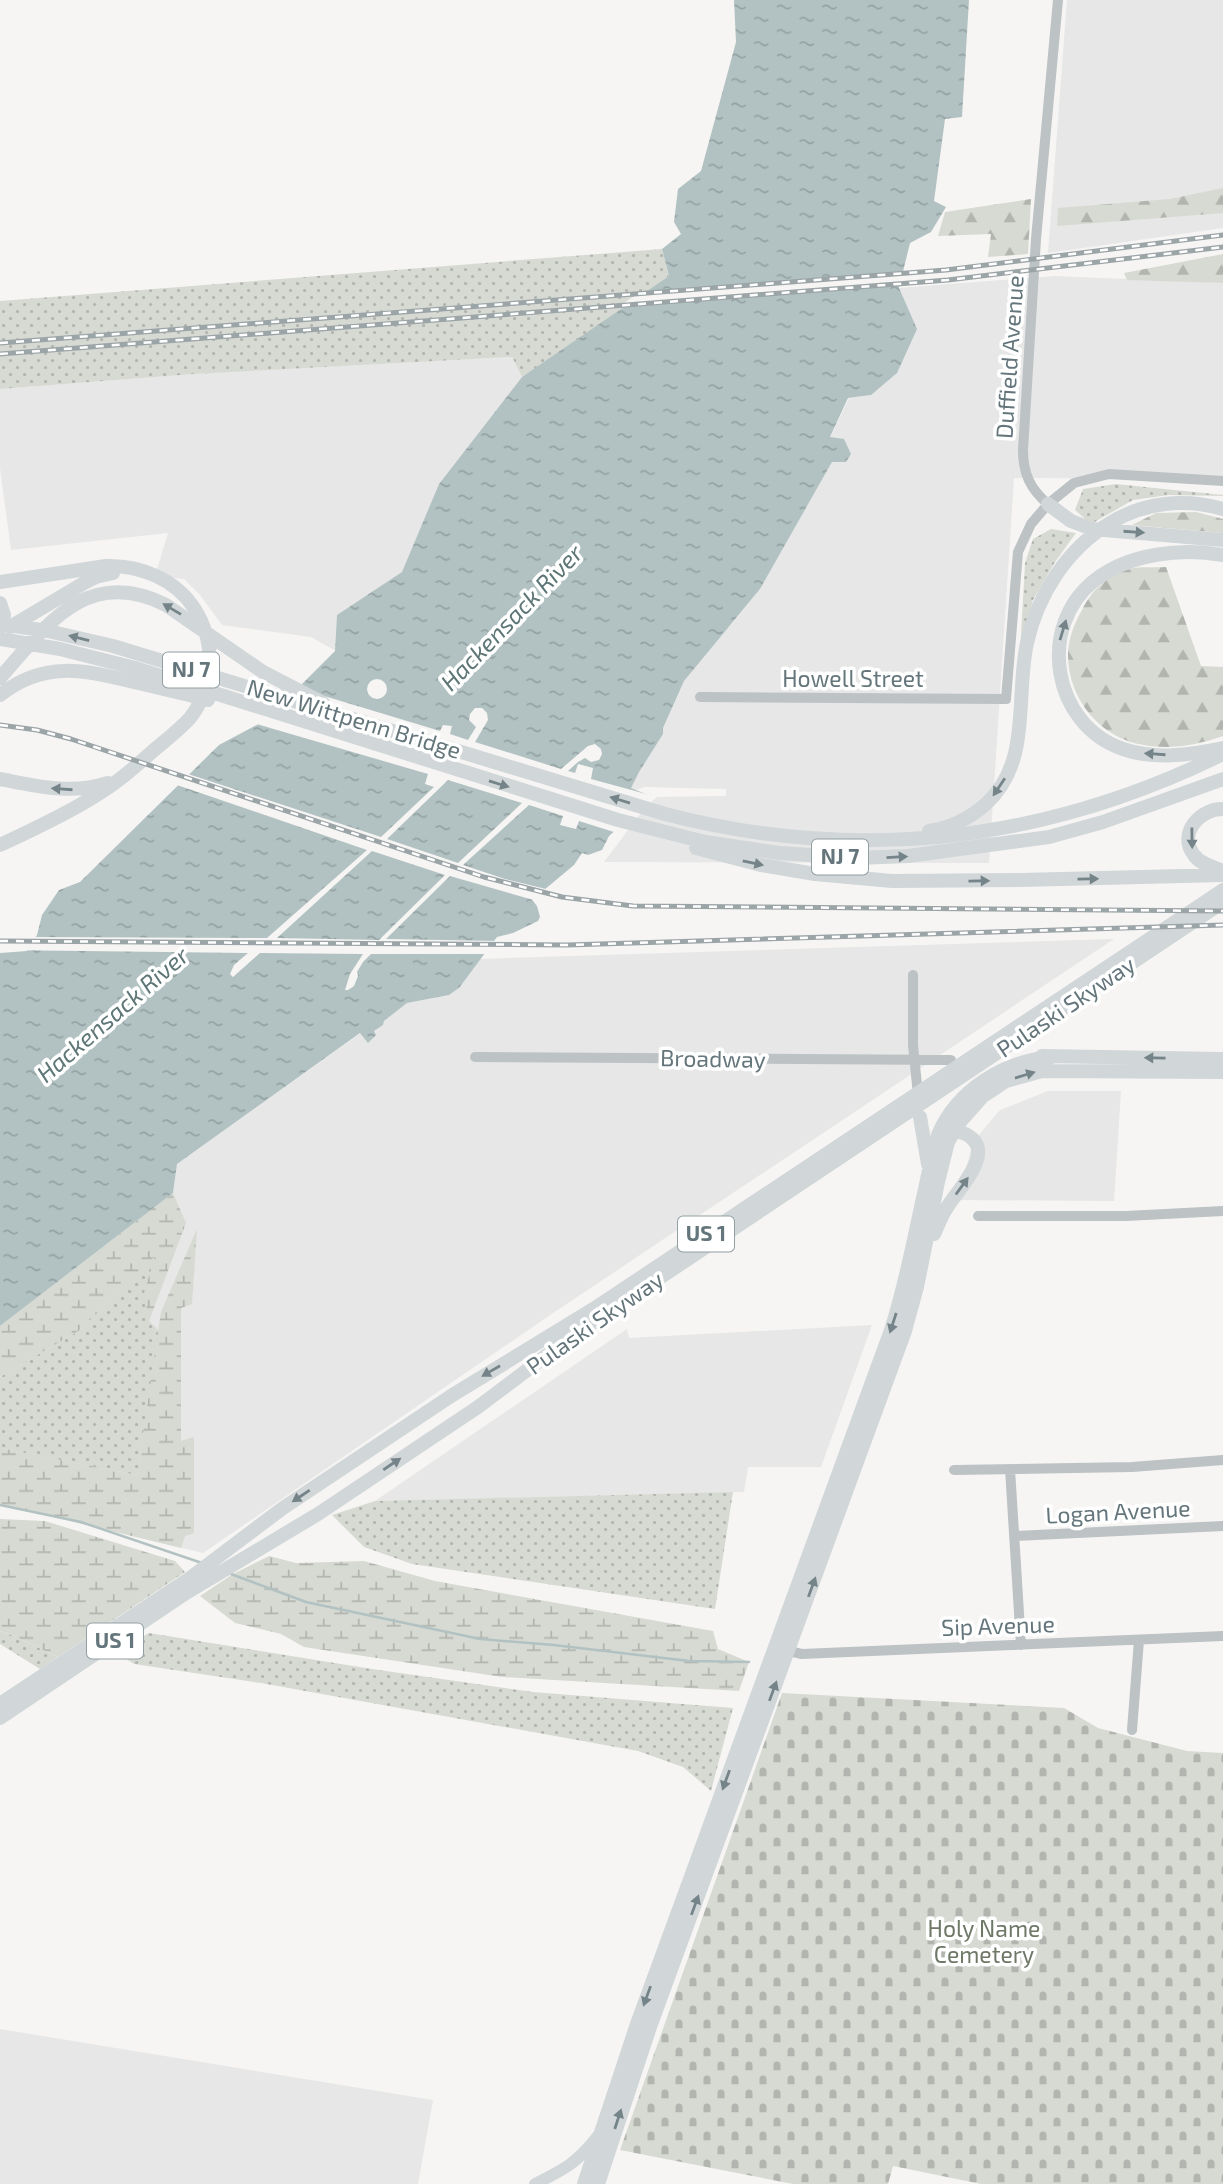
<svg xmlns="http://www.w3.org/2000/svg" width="1223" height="2184" font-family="'Exo 2',sans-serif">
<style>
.built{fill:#e6e7e6}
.grass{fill:url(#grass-dots)}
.forest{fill:url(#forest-firs)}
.wetland{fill:url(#wetland-marsh)}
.cemetery{fill:url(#cemetery-stones)}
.water{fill:url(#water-ripples)}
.pier{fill:#f6f5f3;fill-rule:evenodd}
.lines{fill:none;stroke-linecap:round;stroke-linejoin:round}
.stream{stroke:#b2c2c2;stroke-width:2.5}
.minor{stroke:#bdc2c4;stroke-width:10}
.major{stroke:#d1d6d8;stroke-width:12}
.highway{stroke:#d1d6d8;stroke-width:14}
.rail-casing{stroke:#9ba4a7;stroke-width:5}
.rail{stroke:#fff;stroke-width:2.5;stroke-dasharray:8;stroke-linecap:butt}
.oneway{fill:#748489}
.labels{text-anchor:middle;stroke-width:7;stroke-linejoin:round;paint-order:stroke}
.shield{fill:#fff;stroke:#929fa3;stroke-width:2}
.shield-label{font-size:21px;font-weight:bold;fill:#64767b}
.street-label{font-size:23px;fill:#64767b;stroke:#fff}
.park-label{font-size:23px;fill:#6e7866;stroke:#fff}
.water-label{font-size:24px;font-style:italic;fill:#5e7676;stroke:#fff}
</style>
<defs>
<pattern id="grass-dots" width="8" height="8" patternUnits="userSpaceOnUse" patternTransform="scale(1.75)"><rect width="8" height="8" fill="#d7dad2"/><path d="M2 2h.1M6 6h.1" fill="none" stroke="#b2b5af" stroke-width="1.8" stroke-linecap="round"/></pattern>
<pattern id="forest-firs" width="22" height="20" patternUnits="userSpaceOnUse" patternTransform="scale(1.75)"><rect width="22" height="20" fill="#d7dad2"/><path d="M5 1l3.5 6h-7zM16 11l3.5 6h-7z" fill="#b2b5af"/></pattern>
<pattern id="wetland-marsh" width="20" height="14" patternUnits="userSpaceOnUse" patternTransform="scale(1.75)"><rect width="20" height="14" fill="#d7dad2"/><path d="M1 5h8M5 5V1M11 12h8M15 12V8" fill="none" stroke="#b2b5af"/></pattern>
<pattern id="cemetery-stones" width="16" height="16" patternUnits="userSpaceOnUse" patternTransform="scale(1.75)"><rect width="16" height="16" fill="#d7dad2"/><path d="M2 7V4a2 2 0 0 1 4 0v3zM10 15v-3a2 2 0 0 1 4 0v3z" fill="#b2b5af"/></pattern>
<pattern id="water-ripples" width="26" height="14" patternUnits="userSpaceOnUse" patternTransform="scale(1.75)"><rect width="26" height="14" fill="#b2c2c2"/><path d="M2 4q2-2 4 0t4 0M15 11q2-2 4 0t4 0" fill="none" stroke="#94a2a3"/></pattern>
</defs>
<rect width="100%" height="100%" fill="#f6f5f3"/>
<path class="built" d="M1067,0H1223V228L1048,253Z
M1055,276L1223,283V479L1014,478L989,863L604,862L653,797L726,796V789L645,787L636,790L631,789L628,784L663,734V728L684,681L726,626L731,625L760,589L832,462L830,438L849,398L871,395L899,288Z
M512,357L522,377L439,484L403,572L337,615L336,651L311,637L222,625L200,595L184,579L155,576L168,533L11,550L0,468V389L204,373Z
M1114,939L556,1311L203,1553L0,1504V1326L173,1193L177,1164L361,1033L368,1042L374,1031L383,1025L384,1021L407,1003L449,995L459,988L479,959Z
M1048,1091H1121L1114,1201L958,1200L973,1142L1000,1110Z
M872,1325L821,1467H748L744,1492L375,1501L627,1329L629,1338Z
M0,2029L433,2100L418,2184H0Z"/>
<path class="grass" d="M662,249L669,276L630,308L522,377L512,357L193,374L0,389V301Z
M1116,484L1223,495V496L1169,495L1133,500L1091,524L1075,510L1083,489Z
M1051,529L1076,533L1055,562L1033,600L1020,653L1025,563L1033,539Z
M156,1254L149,1321L159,1331L137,1475L0,1448V1377L80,1330Z
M733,1492L715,1609L412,1564L364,1547L332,1515L375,1501Z
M0,1631L14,1636L58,1657L40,1669L0,1644Z
M149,1633L372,1669L533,1692L733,1708L711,1791L683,1767L638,1751L261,1683L134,1664L116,1652Z"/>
<path class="forest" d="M1223,188V213L1057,226L1058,208L1170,199Z
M1031,199L1028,254L988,257L991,234L938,236L945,212Z
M1223,254V283L1127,280L1124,273Z
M1196,512L1223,519V533L1132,525L1156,513Z
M1166,567L1201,666L1223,667V736C1198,745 1170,750 1144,745C1101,739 1068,699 1068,655C1068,639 1074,624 1082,610C1091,591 1108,575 1129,569C1140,566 1154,568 1166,567Z"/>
<path class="wetland" d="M173,1193L186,1223L149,1321L144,1293L155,1256L80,1330L0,1377V1326Z
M197,1229L192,1304L181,1308V1441L194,1437V1533L185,1536L181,1548L0,1504V1448L137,1475L161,1312Z
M0,1519L45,1521L175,1561L185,1572L58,1657L14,1636L0,1631Z
M269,1556L296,1563L364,1561L435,1581L713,1631L718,1649L749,1662L739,1691L502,1677L304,1647L281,1634L235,1623L200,1596L233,1574Z"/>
<path class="cemetery" d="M782,1693L1064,1708L1098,1728L1187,1751L1223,1753V2184H981L893,2166L888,2184H793L620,2150Z"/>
<path class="water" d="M734,0H969L962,117L945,119L934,201L946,207L931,232L910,243L899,288L917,329L897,373L871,395L848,398L830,437L844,439L851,454L846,462H832L760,589L684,681L663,728V734L639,772L631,788L653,797L609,836L602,850L588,855L582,853L574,865L532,900L537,906L540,917L538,921L513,933L497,937L459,988L449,995L407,1003L384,1021L383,1025L374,1031L376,1035L368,1043L360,1033L177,1164L173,1193L0,1326V953L27,951L37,935L42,915L59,890L80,882L219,745L266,720L335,651L337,615L402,572L439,484L522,377L669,276L662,249L681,234L674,222L678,189L701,171L736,42Z"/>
<path class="pier" d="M906,272L903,285L618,307L640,292Z
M367 689a10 10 0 1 1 20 0a10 10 0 1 1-20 0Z
M298,683L321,695L440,731L443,725L452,726L450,734L468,740L476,727L469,720L470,714L475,708H482L487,713L488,720L475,742L561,769L588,746L595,744L601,749L602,754L599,760L591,762L585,758L578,762L568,771L575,773L578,764L593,768L591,779L657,797L617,833L579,821L576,829L560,825L563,816L529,805L463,865L505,879L550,890L537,901L450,876L386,939L498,941L488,954H371L363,962L357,972L358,976L354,986L348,990H345L350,974L363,954L260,953L233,977L230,974L234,965L248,953L0,950L25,947L32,937L267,938L367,850L174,784L185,773L381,837L434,787L425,784L428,774L253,723L264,717ZM448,780L522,803L458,863L387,839ZM372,851L445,875L379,940L277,938Z"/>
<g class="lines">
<path class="stream" d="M0,1505L81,1522L202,1563
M231,1574L306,1602L480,1639L554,1645L689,1661L749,1662"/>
<path class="minor" d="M1048,504C1030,489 1023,473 1023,450L1036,239L1058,0
M700,697L1006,699L1018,552L1031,524L1048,504L1074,483L1109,474L1223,481
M913,975V1045L918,1095
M475,1057L951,1060
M978,1216H1126L1223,1211
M1010,1469L1021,1645
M954,1470L1132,1467L1223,1460
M1014,1536L1223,1526
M784,1650L802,1654L1223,1636
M1132,1730L1139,1640"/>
<path class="major" d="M535,2184C565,2169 577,2163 598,2136"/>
<path class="highway" d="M1048,504L1071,521L1092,529L1223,540
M1223,555C1181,548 1130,553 1095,580C1036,626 1052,725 1123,749C1155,760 1190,755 1223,748
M0,582L106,566C140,565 175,579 194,608C216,642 215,686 190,718C179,730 166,740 154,750C135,767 117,783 95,796C65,815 32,830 0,845
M0,603L4,615L0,628
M0,624L48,631L113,646L665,814C858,864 1044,842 1223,754
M10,627L84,583L96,577L113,573
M0,639L60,649L135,668L618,820L705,842L779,853L856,858L908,856L1049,837L1103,822L1223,779
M0,678C46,626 87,565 166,605L263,672L323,703
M0,695C44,660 84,670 134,682C159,688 184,693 208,700
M0,779C37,786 71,795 108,783
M1223,809C1201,808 1177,833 1194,855C1200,864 1213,867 1223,871
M929,831C950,828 970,818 986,804C1032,762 1015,697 1027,643C1038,594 1067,549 1110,523C1144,502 1185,498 1223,509
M696,848L761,865L815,874L892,881L1020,880L1223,875
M1042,1056L1223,1059
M920,1117L928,1164
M934,1234C938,1226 941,1217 946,1209C960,1186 1006,1143 954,1130
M0,1704L190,1578L283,1508L451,1396L595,1308L1223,890
M0,1718L186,1593L318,1514L478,1407L555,1349L601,1317L1223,902
M584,2184L637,2024L890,1333C905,1288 913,1243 923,1198C928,1177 931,1155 938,1135C957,1090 1004,1061 1052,1057
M598,2184L651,2024L905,1331L917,1287L938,1182L948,1142L959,1123L982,1097L1006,1081L1042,1071L1223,1072"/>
<defs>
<path id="rail" d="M0,343L946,270L1223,235
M0,354L948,280L1223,247
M0,725L37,730L71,739L484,877L562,897L633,906L1223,911
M0,941L567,945L1223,925"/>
</defs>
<use href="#rail" class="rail-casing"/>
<use href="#rail" class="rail"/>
</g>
<defs><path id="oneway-solid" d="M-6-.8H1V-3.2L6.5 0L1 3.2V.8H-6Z" transform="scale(1.75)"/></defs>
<g class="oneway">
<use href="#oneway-solid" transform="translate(1134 532) rotate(4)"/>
<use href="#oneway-solid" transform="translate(172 609) rotate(-149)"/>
<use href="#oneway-solid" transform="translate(1063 630) rotate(-73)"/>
<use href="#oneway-solid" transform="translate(79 638) rotate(-166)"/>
<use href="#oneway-solid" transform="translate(1155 754) rotate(-176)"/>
<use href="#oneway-solid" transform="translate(499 784) rotate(17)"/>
<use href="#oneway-solid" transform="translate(999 787) rotate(124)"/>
<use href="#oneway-solid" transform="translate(62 789) rotate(-176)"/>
<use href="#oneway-solid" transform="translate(620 800) rotate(-163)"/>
<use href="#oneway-solid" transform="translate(1192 838) rotate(89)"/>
<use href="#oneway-solid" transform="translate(897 857) rotate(-3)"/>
<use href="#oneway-solid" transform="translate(753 863) rotate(12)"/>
<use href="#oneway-solid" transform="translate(1088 879) rotate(-1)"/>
<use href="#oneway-solid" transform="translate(979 881) rotate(-1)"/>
<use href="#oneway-solid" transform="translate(1155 1058) rotate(-179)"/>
<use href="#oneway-solid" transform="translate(1025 1075) rotate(-17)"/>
<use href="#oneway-solid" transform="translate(962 1186) rotate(-54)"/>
<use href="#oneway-solid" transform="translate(893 1323) rotate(108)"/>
<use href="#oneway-solid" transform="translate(491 1371) rotate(150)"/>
<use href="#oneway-solid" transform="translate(392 1464) rotate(-34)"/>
<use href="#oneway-solid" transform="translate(301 1496) rotate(146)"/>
<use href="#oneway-solid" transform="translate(812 1587) rotate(-70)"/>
<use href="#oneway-solid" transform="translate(773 1691) rotate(-70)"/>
<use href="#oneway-solid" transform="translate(726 1780) rotate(110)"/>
<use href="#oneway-solid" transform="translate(695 1905) rotate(-70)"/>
<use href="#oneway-solid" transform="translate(647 1996) rotate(110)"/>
<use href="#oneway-solid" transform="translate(618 2119) rotate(-72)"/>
</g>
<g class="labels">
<g class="shield">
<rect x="163" y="652.5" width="56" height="35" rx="5"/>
<rect x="812" y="839.5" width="56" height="35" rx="5"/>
<rect x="678" y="1216.5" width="56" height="35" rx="5"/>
<rect x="87" y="1623.5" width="56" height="35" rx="5"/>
</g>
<g class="shield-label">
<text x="191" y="677">NJ 7</text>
<text x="840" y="864">NJ 7</text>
<text x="706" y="1241">US 1</text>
<text x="115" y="1648">US 1</text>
</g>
<g class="street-label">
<text transform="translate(1010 357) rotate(-86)" y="8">Duffield Avenue</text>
<text x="853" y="687">Howell Street</text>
<text transform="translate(354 719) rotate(17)" y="8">New Wittpenn Bridge</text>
<text transform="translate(1066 1007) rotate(-34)" y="8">Pulaski Skyway</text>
<text transform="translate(713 1059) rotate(1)" y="8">Broadway</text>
<text transform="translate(595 1323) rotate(-35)" y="8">Pulaski Skyway</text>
<text transform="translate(1118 1512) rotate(-3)" y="8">Logan Avenue</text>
<text transform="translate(998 1626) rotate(-2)" y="8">Sip Avenue</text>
</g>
<g class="park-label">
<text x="984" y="1937">Holy Name<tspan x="984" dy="26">Cemetery</tspan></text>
</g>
<g class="water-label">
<text transform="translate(512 618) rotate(-46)" y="8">Hackensack River</text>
<text transform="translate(113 1015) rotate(-41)" y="8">Hackensack River</text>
</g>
</g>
</svg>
